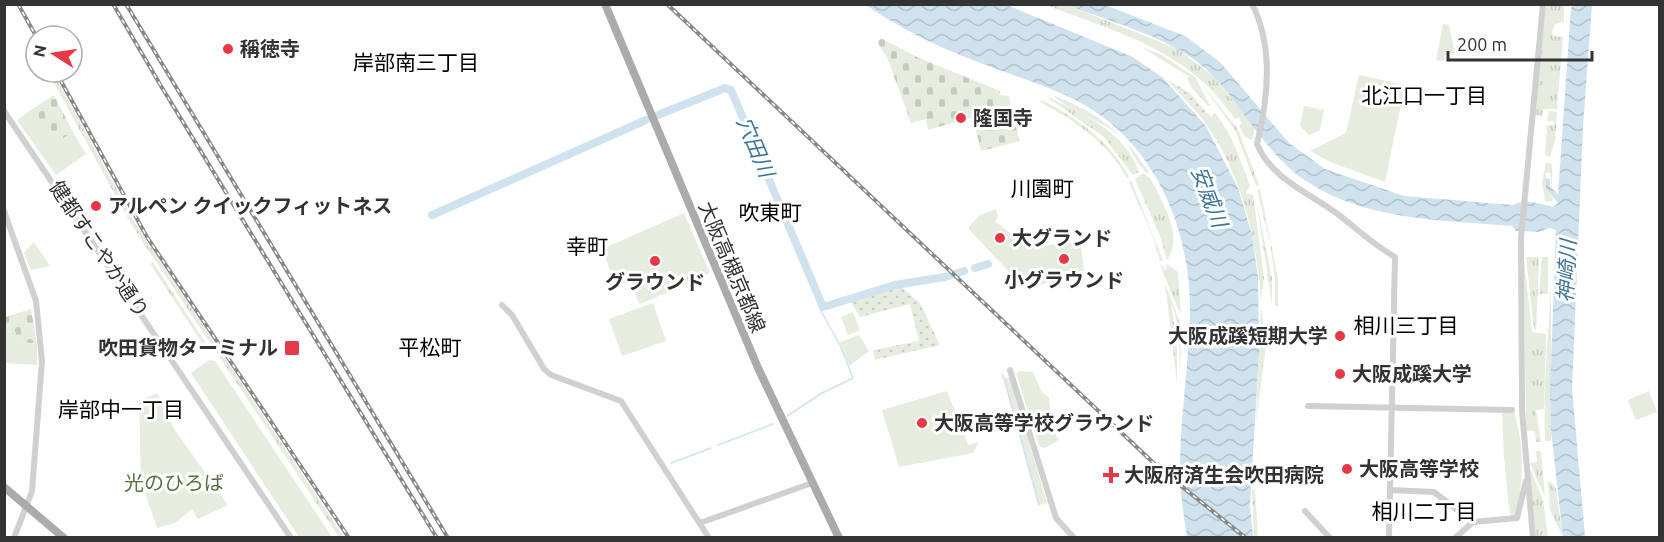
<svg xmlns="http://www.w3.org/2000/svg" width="1664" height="542" font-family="Ubuntu,'Noto Sans JP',sans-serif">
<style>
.grass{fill:url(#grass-tufts)}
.cemetery{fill:url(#cemetery-stones)}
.park{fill:#e6ecdf}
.garden{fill:url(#garden-dots)}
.water{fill:url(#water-waves)}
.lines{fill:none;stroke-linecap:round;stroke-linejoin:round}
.stream{stroke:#cfe2ee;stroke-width:1.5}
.river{stroke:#cfe2ee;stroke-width:8}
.tertiary{stroke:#d0d0d0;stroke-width:6}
.primary{stroke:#ababab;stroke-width:8}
.rail-casing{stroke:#888;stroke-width:4}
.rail{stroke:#fff;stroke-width:1.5;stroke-dasharray:4.5;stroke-linecap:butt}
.poi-dot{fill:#e63946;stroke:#fff;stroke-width:2}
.labels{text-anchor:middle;stroke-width:6;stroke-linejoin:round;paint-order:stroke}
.poi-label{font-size:20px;font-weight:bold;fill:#333;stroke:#fff;text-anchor:start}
.street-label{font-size:20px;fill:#333;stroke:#fff}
.park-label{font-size:20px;fill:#56703f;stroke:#fff}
.neighbourhood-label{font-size:21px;fill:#000;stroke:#fff}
.water-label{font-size:21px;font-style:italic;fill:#3f7597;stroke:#fff}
</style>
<defs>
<pattern id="grass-tufts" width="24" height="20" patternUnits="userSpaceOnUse" patternTransform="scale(1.5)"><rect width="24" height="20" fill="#e6ecdf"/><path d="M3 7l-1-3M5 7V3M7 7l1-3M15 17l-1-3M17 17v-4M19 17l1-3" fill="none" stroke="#c6cbc0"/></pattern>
<pattern id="cemetery-stones" width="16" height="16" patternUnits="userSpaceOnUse" patternTransform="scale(1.5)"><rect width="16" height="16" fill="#e6ecdf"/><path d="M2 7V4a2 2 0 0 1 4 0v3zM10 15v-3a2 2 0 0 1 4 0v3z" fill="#c6cbc0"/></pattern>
<pattern id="garden-dots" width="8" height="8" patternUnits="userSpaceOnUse" patternTransform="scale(1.5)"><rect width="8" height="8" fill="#e6ecdf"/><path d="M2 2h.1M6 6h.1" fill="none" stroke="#c6cbc0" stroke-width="1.8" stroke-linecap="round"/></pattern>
<pattern id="water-waves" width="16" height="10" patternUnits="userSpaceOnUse" patternTransform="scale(1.5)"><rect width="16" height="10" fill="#cfe2ee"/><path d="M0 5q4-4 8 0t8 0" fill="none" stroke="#b2c2cd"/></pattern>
</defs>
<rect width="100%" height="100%" fill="#fff"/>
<path class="grass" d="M1032,5L1162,55L1195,77L1210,105L1208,106L1191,87L1187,78L1190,77L1141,47Z
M1046,5H1067L1178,49L1213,76L1255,127L1252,140L1245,137L1239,126L1242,123L1239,117L1235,119C1189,50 1119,33 1046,5Z
M1546,5H1564V21L1555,24L1552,33L1554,36L1563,37L1557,109H1543L1542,116L1534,115Z
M48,72H53L135,223L344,537H339L131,224Z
M1200,82L1238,129L1259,185L1256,186L1235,130Z
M1054,96C1099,113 1124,133 1150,174C1134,166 1133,146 1119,135C1101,121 1067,109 1054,96Z
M1047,97C1083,113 1126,133 1139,172L1133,175L1104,137Z
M1042,100C1078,119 1109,140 1129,177L1127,178C1107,142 1075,121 1040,102Z
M1549,111L1557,112L1555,141L1550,157L1545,155L1547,125H1554V121H1547Z
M1206,112L1211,117L1215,113C1233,135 1240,160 1250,186L1246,193L1253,195L1264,278L1261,300C1256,235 1241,170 1201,117Z
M1546,162L1552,164V189L1550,173H1546C1545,184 1545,189 1553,198L1552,202L1545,201L1542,182Z
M1143,174L1150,178C1161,200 1185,237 1167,260L1160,236L1135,179Z
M1131,180L1163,261H1160L1153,237L1129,182Z
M1260,189L1278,279V306H1275V279L1270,243L1257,190Z
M1256,199L1272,278V304Z
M1526,257H1539L1536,330L1534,329Z
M1542,257H1548V294H1539Z
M1524,260L1532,332L1546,334L1544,409L1536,410L1541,442H1536L1535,431H1526Z
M153,262L210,350L208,352L150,264Z
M1167,264L1178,272L1181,314C1178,310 1162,271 1161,265H1163L1165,271Z
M694,274L696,280L640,304L637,299Z
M1165,283L1181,325L1180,374L1178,324L1171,302L1177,345V382Z
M1551,285V441H1545C1543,390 1548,337 1551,285Z
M1261,304L1266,346L1256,422Z
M1536,451H1541L1545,497L1530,463L1537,462Z
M1530,468L1543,500L1548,537H1536Z
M1550,481L1556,489L1563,537L1550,510L1548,482Z
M1252,489L1255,490L1258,537H1254Z"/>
<path class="cemetery" d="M881,38L917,57L1000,91L999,95L1009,96L1013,116L1009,117L1011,128L1016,127L1020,141L981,151L973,117L928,130L926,119L911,123L887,57L877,42Z
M54,95L73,132L56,144L31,110Z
M31,309L37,344L15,341L16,332L5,331V317Z"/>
<path class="park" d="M1443,24L1449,25L1455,53H1446L1444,61L1436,60Z
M1359,75L1405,85L1385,182L1330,162L1310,151L1346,133Z
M1304,106L1324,110L1320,130L1309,135L1300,126Z
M31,110L56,143L73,132L86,154L56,175L17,120Z
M996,209L998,217L995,221L1029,248L1080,241L1084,270L1040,285L1013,282L1009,272L968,228L980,215Z
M684,213L710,273L696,280L693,274L637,299L631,282L616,286L602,249Z
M34,242L50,266L31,270L24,253Z
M653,303L666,341L622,356L609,319Z
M853,312L860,330L848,335L841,317Z
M5,331L16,332V341L37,344V365L5,363Z
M859,335L869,351L849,366L840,342Z
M209,360L215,361L332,537H299L191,373Z
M1019,371L1033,372L1041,391L1049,398L1051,427L1059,440L1045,448L1039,446L1016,373Z
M1010,377L1047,503L1039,505L1004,379Z
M947,391L968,445L979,442L973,453L899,467L882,410Z
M1649,391L1657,412L1636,420L1628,400Z
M157,393L174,429L228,505L198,519L192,509L175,523L157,528L141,481L139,400Z
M1502,412L1514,413C1525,445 1523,480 1517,513L1513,517H1510L1504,457Z"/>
<path class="garden" d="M1166,79L1190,93L1206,112L1201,117Z
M900,286L920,303L940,345L875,360L873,350L919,341L910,304L860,317L850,301Z"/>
<path class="water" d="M866,5H1007L1133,57L1163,78L1206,126L1238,188L1252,235L1258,277L1259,353L1250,505L1253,537H1187C1184,518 1181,499 1180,479C1179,423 1189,368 1190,312C1191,231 1156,145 1083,104C1048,85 1007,74 970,59C933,45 898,27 866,5Z
M1067,5H1105L1185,36L1220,62L1289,143L1325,169L1404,196L1513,205C1524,198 1542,204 1553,207L1558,203L1546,189L1545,178L1550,179V186L1558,195L1571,8L1573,5H1592L1583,126L1572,388L1585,537H1563L1551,430L1550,390L1556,230L1550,228L1539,232L1516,231L1512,226C1443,220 1366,221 1306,181C1267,155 1244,109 1213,76C1179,39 1113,23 1067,5Z"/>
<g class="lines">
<path class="stream" d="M1003,375L1039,505
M787,416L822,393L853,378L840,345L821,311L823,307
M718,445L773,424
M671,463L711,448"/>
<path class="river" d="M658,115L725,88L731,90L823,307L895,285L945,277L964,271
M432,215L646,120
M975,268L988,264"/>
<path class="tertiary" d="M1252,4C1274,47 1268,99 1257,144C1272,180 1310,193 1339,215C1358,230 1374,245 1395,257L1389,538
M4,111L291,538
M4,211L36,301L42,361L32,491L14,538
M502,305L512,315L544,369L551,375L621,401L709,538
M1010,370L1056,518L1074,538
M1308,406L1512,410
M1390,490L1434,492L1473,522
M1305,511L1330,538
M700,523L812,483
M1455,538L1473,522L1517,518L1526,481
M1533,538L1522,410L1521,238L1543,4"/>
<path class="primary" d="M605,4L758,368L839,538
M4,487L64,538"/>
<defs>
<path id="rail" d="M18,4L36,36
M113,4L161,86L437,538
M126,4L448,538
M667,4L1160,469L1246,538
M56,72L147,237L349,538"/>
</defs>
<use href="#rail" class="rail-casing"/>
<use href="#rail" class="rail"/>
</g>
<g class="poi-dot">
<circle cx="228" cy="49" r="6"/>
<circle cx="961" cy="118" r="6"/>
<circle cx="96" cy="206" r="6"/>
<circle cx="1000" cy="238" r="6"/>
<circle cx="1064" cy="259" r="6"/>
<circle cx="655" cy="261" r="6"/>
<circle cx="1340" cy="336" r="6"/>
<rect x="284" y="340" width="16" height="16" rx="3"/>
<circle cx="1340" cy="374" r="6"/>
<circle cx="922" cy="423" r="6"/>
<circle cx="1347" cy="469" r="6"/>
<path d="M1108 466h6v6h6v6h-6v6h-6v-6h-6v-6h6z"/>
</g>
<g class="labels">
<g class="poi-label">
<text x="240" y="56">稱徳寺</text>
<text x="973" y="125">隆国寺</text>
<text x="108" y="213">アルペン クイックフィットネス</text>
<text x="1012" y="245">大グランド</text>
<text x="1064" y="287" text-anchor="middle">小グラウンド</text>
<text x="655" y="289" text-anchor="middle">グラウンド</text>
<text x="1328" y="343" text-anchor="end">大阪成蹊短期大学</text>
<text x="278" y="355" text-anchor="end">吹田貨物ターミナル</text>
<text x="1352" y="381">大阪成蹊大学</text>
<text x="934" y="430">大阪高等学校グラウンド</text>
<text x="1359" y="476">大阪高等学校</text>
<text x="1124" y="482">大阪府済生会吹田病院</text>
</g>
<g class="street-label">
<text transform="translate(99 249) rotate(56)" y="7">健都すこやか通り</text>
<text transform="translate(732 267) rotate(67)" y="7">大阪高槻京都線</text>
</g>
<g class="park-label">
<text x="174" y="490">光のひろば</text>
</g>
<g class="neighbourhood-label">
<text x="416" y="70">岸部南三丁目</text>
<text x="1424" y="103">北江口一丁目</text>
<text x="1042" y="196">川園町</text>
<text x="770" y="220">吹東町</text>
<text x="587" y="254">幸町</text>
<text x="1406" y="333">相川三丁目</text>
<text x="430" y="355">平松町</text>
<text x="121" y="417">岸部中一丁目</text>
<text x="1424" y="519">相川二丁目</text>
</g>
<g class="water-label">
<text transform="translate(755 147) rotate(67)" y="7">穴田川</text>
<text transform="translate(1209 197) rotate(69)" y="7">安威川</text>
<text transform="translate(1567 271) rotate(-87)" y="7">神崎川</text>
</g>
</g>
<rect width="1664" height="542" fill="none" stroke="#333333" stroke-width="12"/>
<g transform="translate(54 54) rotate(282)"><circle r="28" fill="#ffffff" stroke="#adadad" stroke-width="1.5"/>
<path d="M0-4.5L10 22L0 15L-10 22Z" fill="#e63946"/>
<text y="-9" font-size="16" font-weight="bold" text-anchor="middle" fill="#333333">N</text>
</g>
<path d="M1448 51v9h144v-9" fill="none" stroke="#333333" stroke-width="3"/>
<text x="1457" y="51" font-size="18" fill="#333333" stroke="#ffffff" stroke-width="4.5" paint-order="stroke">200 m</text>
</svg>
